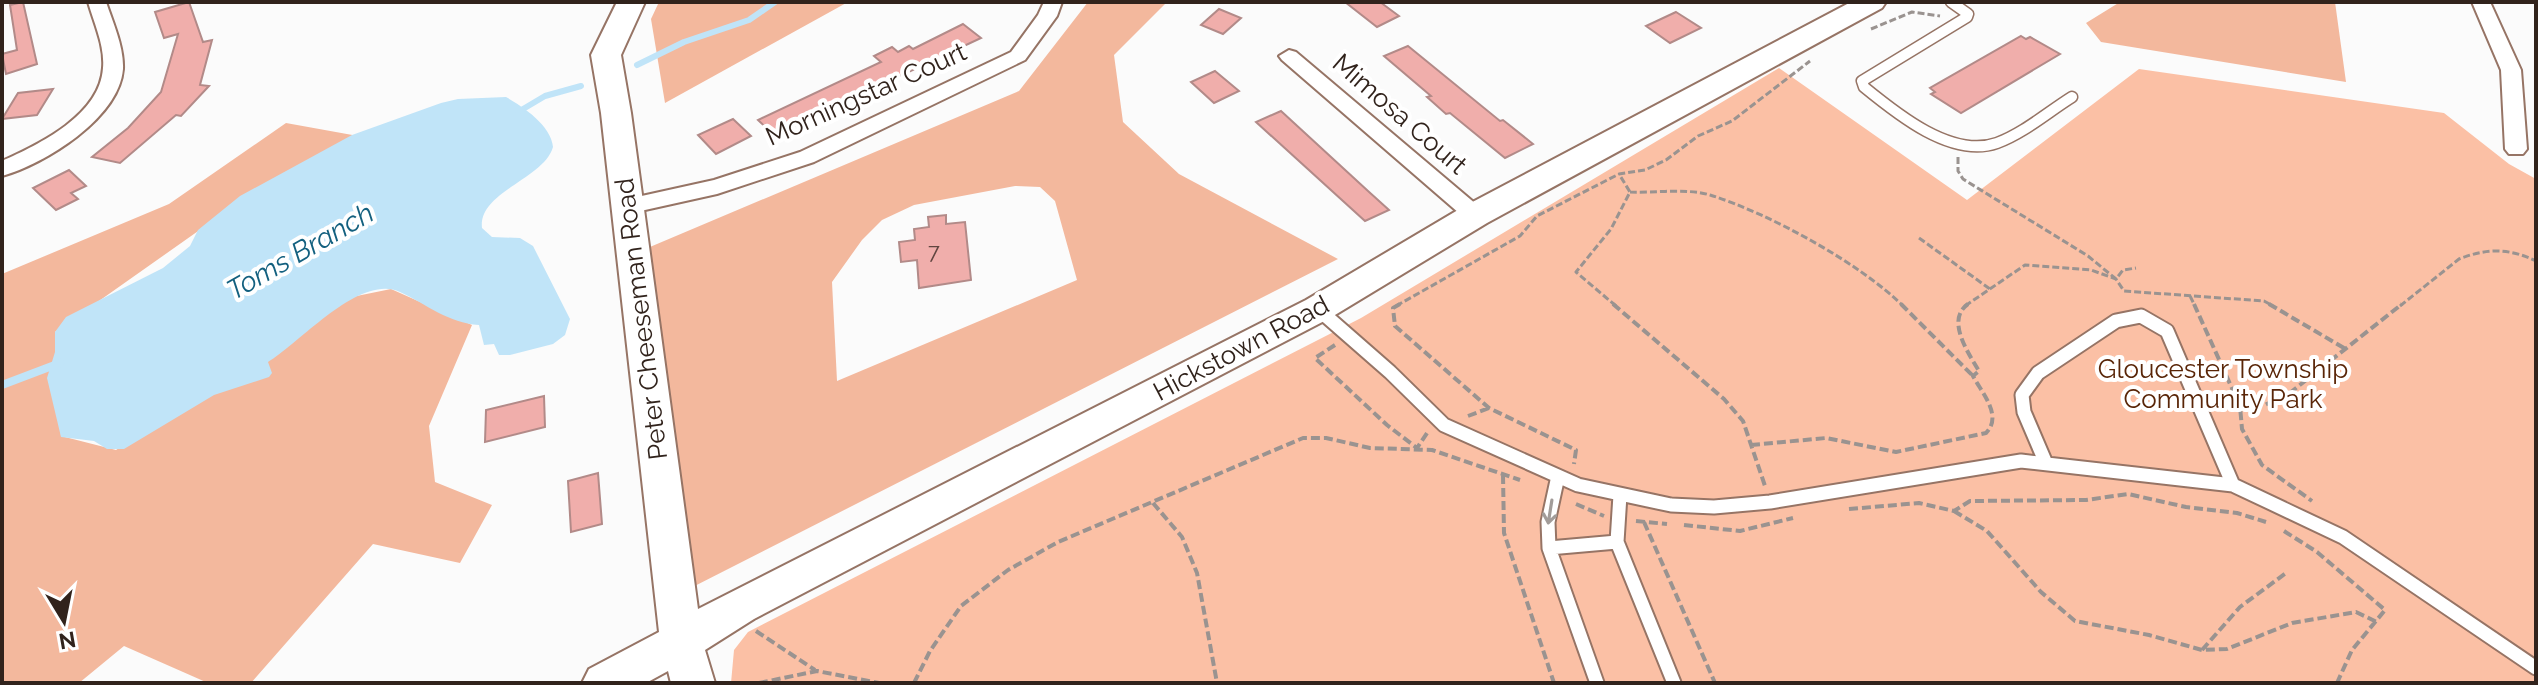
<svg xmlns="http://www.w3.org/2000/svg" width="2538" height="685" font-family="Raleway,sans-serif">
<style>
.green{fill:#fbc0a5}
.forest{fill:#f3b89d;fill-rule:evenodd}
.water{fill:#c0e4f8}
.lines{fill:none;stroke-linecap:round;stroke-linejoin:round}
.stream-far1{stroke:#c0e4f8;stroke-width:6}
.stream{stroke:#c0e4f8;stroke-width:8}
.building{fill:#f0aeab;stroke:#b28a88;stroke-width:2}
.lane-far1-casing{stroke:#967465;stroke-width:13}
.lane-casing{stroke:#967465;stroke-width:17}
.street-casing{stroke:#967465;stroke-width:4}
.secondary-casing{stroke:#967465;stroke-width:4}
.path-far1{stroke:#9a9390;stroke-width:3;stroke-dasharray:7 3;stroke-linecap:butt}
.path{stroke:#9a9390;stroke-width:4;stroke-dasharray:9 4;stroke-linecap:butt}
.lane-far1{stroke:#fff;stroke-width:10}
.lane{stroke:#fff;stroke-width:13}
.street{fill:#fff;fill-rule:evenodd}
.secondary{fill:#fff;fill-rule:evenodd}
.oneway{stroke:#a29c99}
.labels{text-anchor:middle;stroke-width:8;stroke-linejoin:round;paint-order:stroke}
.number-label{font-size:22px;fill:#614640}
.street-label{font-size:26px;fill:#31231c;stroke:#fff}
.park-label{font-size:26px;fill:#592507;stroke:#fff}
.water-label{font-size:28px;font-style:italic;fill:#13607f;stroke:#fff}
</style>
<rect width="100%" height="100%" fill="#fbfbfb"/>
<path class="green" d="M1779,68L1967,200L2139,69L2444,113L2509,164L2536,179V683H731L734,650L748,632L1361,318Z"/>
<path class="forest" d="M659,2H848L665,103L651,19Z
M1088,2H1167L1114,55L1123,122L1179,174L1338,259L675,596L631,255L1019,91ZM1015,186L1040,187L1055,201L1077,280L837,381L832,282L862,240L882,220L914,205Z
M2120,2H2335L2346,82L2101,42L2086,23Z
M286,123L369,138L262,186L55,332L61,436L116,450L337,300L391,289L472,325L429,426L435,482L492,505L460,563L373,544L251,683H208L124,646L79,683H2V274L169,204Z"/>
<path class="water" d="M506,97C520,105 551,124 553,147C544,179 478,192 482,228L492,237L520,238L533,246L570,319L565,335L553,344L510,355H499L494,344L484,345L479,325C448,323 428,305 400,292C360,273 300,343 268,362L272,373L269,377L214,395L124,449H107L94,441L61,437L47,378L55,352V332L66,317L163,268L190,246L198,230L240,196L352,135L441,103L458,99Z"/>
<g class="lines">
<path class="stream-far1" d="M637,65L684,42L749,20L775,2
M518,112L545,96L581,86"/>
<path class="stream" d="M2,385L60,363"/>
</g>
<path class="building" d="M23,2L37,64L6,74L2,54L17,50L10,5Z
M189,2L203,42L212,40L200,85L209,86L181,116L176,115L120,163L92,157L128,128L161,92L178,34L164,38L155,12Z
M1345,2H1380L1399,16L1377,27Z
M1219,9L1241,18L1223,34L1201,25Z
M1676,12L1701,28L1670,43L1646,26Z
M963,24L981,38L774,135L758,120L881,62L874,56L892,47L898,52L909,46L913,49Z
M2021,36L2026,39L2030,37L2060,54L1961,113L1931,94L1935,92L1930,88Z
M1408,46L1500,121L1503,120L1533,144L1505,158L1450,113L1446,114L1427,97L1431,96L1384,56Z
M1215,71L1239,91L1214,103L1191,82Z
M53,89L37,115L2,119L18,93Z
M1281,111L1368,191L1389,210L1365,221L1256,122Z
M733,119L751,136L716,154L698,135Z
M69,170L86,186L71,193L78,199L56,210L33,188Z
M946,215V224L965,222L971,280L919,288L917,260L901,262L899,242L915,240L914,229L929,227L928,217Z
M544,396L545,427L485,442L486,410Z
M598,473L602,524L571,532L568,481Z"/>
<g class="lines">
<defs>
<path id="lane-far1" d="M1951,2L1968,14L1967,17L1862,81L1864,87C1897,114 1952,159 1997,143C2024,133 2048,112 2072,97"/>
<path id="lane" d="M1318,309L1390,372L1444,425L1578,485L1671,505L1714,507L1770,502L2021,461L2233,485L2343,537L2536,668
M2045,461L2024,412L2022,395L2038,373L2116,321L2141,316L2167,331L2233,485
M1558,476L1548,522L1549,548L1597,683
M1617,542L1620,495
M1549,548L1617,542L1674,683"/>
<path id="street" d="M88,2H106C113,23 124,47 123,69C119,118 45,164 2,176V161C40,144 100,115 103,68C105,46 94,23 88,2Z
M1044,2H1062L1057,16L1025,60L814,162L717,194L627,214L619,211L616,206L619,201L714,180L800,152L1011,52L1038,15Z
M2472,2H2490L2521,70L2527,149L2523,154H2509L2505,149L2501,70Z
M1289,50L1296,52L1483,210L1486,215L1483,220H1467L1282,60L1279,56Z"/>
<path id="secondary" d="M617,2H645L621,55L631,113L698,609L1306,300L1463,207L1851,2H1886L1882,8L1487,223L1330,318L754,619L705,650L715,683H671L668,671L646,683H582L589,669L659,632L601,113L591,55Z"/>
</defs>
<use href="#lane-far1" class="lane-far1-casing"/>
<use href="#lane" class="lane-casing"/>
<use href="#street" class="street-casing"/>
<use href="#secondary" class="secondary-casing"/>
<path class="path-far1" d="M1871,29L1912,12L1940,16
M1958,157V171L1963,179L2088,256L2116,279L2123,270L2136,268
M1630,192C1655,193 1687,188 1710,195C1768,213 1860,263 1903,306
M1919,238L1990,289
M2190,296L2195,306
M1396,306L1520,236L1537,216L1619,174L1645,170L1666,160L1698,136L1732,121L1810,61
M1616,306L1576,272L1611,229L1630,192L1619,174
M1965,306L2025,265L2091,270L2116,279L2124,291L2264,301L2273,306
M2400,306L2459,259C2487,248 2509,248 2536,261"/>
<path class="path" d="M1400,304L1393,308L1395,326L1489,408L1576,450L1574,464
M1613,304L1724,399L1743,421L1765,486
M1901,304L1973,376
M2194,304L2240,406L2242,429L2262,465L2312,501
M2269,304L2344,348
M1335,345L1315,358L1387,425L1417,448L1427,433
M2240,406L2265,405L2291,392L2402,304
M1468,416L1489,408
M1751,445L1826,438L1896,452L1986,433C2003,416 1982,393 1973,376L1979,371C1969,354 1945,320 1968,304
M1503,475L1504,533L1554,683
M1153,503L1182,537L1197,573L1217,683
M1576,504L1604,516
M1849,509L1919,503L1954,511L1970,501L2086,500L2128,494L2186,507L2237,513L2266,522
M1954,511L1987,531L2041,592L2075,621L2149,635L2202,650L2227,649L2292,623L2356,612L2379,623
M1636,521L1667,524
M1644,522L1715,683
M1684,525L1740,531L1793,518
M2284,531L2317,552L2385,610L2352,650L2337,683
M756,631L815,670
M2202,650L2240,607L2286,573
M759,683L817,671L879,683
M914,683L930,651L961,606L1008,570L1058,542L1303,438H1326L1370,448L1432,450L1520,480"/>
<use href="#lane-far1" class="lane-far1"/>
<use href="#lane" class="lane"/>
<use href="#street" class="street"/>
<use href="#secondary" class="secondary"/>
</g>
<defs><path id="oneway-shaft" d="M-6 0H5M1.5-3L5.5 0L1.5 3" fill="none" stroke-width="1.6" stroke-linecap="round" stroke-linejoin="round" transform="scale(2)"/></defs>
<use class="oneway" href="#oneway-shaft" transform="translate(1550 512) rotate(99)"/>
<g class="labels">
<g class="number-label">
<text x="934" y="259">7</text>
</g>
<g class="street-label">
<text transform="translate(866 94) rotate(-24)" y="9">Morningstar Court</text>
<text transform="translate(1400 114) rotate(41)" y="9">Mimosa Court</text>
<text transform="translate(641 319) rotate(-97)" y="9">Peter Cheeseman Road</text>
<text transform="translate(1241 348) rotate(-28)" y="9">Hickstown Road</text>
</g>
<g class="park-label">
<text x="2223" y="378">Gloucester Township<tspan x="2223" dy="30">Community Park</tspan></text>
</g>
<g class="water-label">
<text transform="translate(300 251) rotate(-30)" y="10">Toms Branch</text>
</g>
</g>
<rect width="2538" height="685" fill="none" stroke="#31231c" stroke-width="8"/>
<g transform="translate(64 621) rotate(170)" stroke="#ffffff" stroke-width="6" paint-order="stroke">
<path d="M0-6L14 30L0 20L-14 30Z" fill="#31231c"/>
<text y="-12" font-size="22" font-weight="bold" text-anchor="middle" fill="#31231c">N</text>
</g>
</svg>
